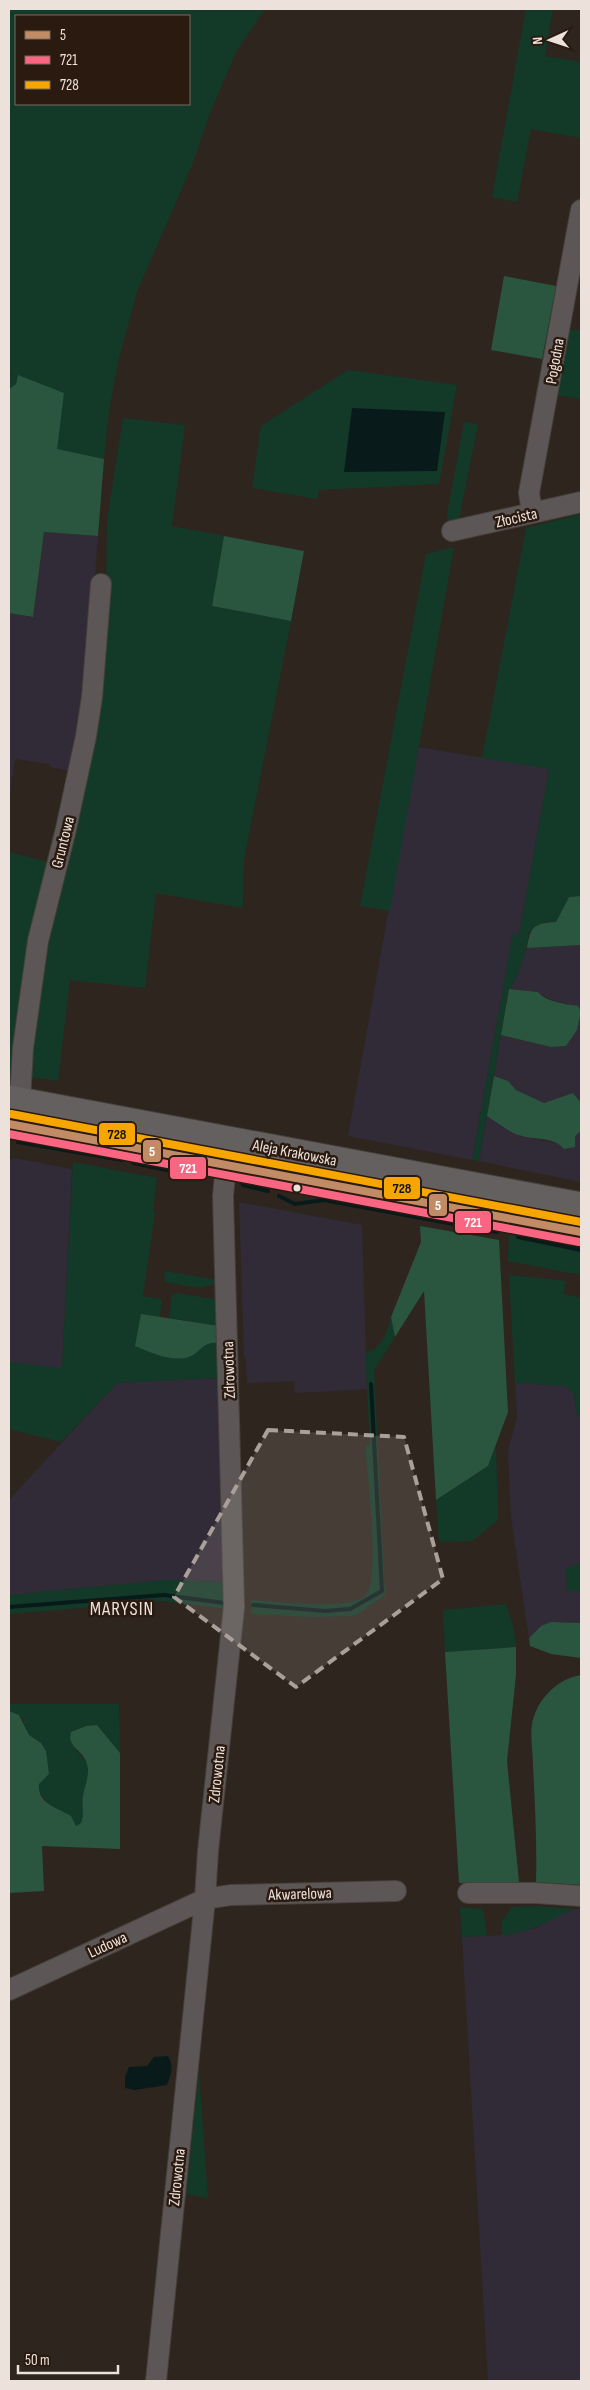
<svg xmlns="http://www.w3.org/2000/svg" width="590" height="2390" font-family="'Sofia Sans Condensed',sans-serif">
<style>
.industrial{fill:#312b38}
.green{fill:#133a28;fill-rule:evenodd}
.forest{fill:#2a553f}
.water{fill:#081b1a}
.lines{fill:none;stroke-linecap:round;stroke-linejoin:round}
.stream{stroke:#081b1a;stroke-width:4}
.minor-casing{stroke:#47403b;stroke-width:22}
.major-casing{stroke:#47403b;stroke-width:27}
.minor{stroke:#5c5756;stroke-width:20}
.major{stroke:#656060;stroke-width:25}
.bus-1-casing{stroke:#2a1a10;stroke-width:11}
.bus-2-casing{stroke:#2a1a10;stroke-width:11}
.bus-3-casing{stroke:#2a1a10;stroke-width:11}
.bus-1{stroke:#c18c65;stroke-width:8}
.bus-2{stroke:#fa6682;stroke-width:8}
.bus-3{stroke:#f7a600;stroke-width:8}
.marked{fill:#aaa099;fill-opacity:0.2;stroke:#aaa099;stroke-width:4;stroke-dasharray:10 6;stroke-linejoin:round}
.bus-dot{fill:#ede2db;stroke:#2a1a10;stroke-width:2}
.labels{text-anchor:middle;stroke-width:5;stroke-linejoin:round;paint-order:stroke}
.street-label{font-size:16px;fill:#ede2db;stroke:#2a1a10}
.quarter-label{font-size:19px;letter-spacing:1px;fill:#ede2db;stroke:#2a1a10}
.line-badge{stroke:#2a1a10;stroke-width:2}
.badge-label{font-size:14px;text-anchor:middle;font-weight:bold;fill:#fff}
.pale-badge-label{font-size:14px;text-anchor:middle;font-weight:bold;fill:#111}
</style>
<rect width="100%" height="100%" fill="#2e251f"/>
<path class="industrial" d="M44,532L98,536L91,627L74,771L50,767V764L15,759L9,800V613L33,617Z
M418,747L549,769L519,935L513,934L472,1160L348,1136Z
M581,945V1103L572,1093L544,1103L516,1090L508,1081L494,1076L501,1035L551,1047L566,1046L578,1006L557,1002L541,995L538,992L509,989L514,983L527,948Z
M487,1116L521,1136L560,1144L581,1131V1182L479,1161Z
M14,1158L72,1169L62,1369L9,1362V1161Z
M239,1202L362,1225L367,1389L295,1393L294,1381L247,1383L246,1359L244,1355Z
M220,1378L226,1582L165,1580L9,1595V1500L117,1383Z
M515,1383L566,1386L574,1395L577,1415L581,1418V1563L566,1568L567,1591H581V1623L561,1622L541,1626L529,1638L511,1517L508,1450L517,1418Z
M575,1909H581V2381H488L462,1937L506,1935L536,1928L554,1917Z"/>
<path class="green" d="M9,9H265L236,52L210,113L192,165L137,292L119,358L109,410L104,459L56,449L18,376L16,384L9,389V378L12,373L9,372ZM16,16H189V104H16Z
M526,9H553L545,56L581,62V138L531,129L517,202L492,197Z
M569,329L581,331V399L556,395Z
M348,370L457,385L439,484L319,490L317,499L252,488L261,426Z
M123,418L185,425L172,526L224,536L212,606L291,621L244,860L243,908L156,893L145,988L70,980L58,1081L30,1077L29,1042L106,623L107,520Z
M464,422L478,424L459,520L448,522L447,514Z
M581,514V896L569,897L556,922H545L529,932C527,948 520,976 509,989L479,1161L472,1160L513,933L519,935L549,769L482,758L526,528Z
M454,547L390,911L360,906L426,554Z
M9,852L52,863L16,1075L9,1074Z
M73,1162L157,1178L153,1211L155,1212L143,1296L162,1299L160,1317L141,1314L154,1354C180,1361 189,1360 208,1342L219,1343L220,1378L117,1383L61,1442L9,1429V1362L62,1368Z
M509,1232L581,1245V1275L508,1261Z
M164,1271L217,1280V1289L215,1291V1284L198,1288L165,1282Z
M509,1275L566,1281L563,1294L581,1298V1418L577,1415L574,1395L566,1386L515,1383Z
M177,1293L218,1300L219,1326L169,1318L172,1294Z
M391,1317L395,1337L374,1370L385,1595L355,1616L312,1617L251,1614V1600C277,1601 345,1611 365,1596C381,1584 367,1469 365,1445H370L365,1353C382,1350 387,1332 391,1317Z
M496,1446L498,1520L472,1541L439,1542L436,1500L488,1466Z
M581,1563V1591H567L566,1568Z
M165,1580L226,1582V1609L163,1601L9,1614V1595Z
M506,1604L514,1629L516,1647L445,1652L443,1610Z
M9,1704H119L120,1753L97,1725L86,1726L71,1732L77,1751L87,1763L88,1780L82,1807L84,1815L81,1823L76,1826L66,1813L53,1808L47,1802L38,1790L39,1784L49,1774L35,1739L29,1735L22,1718L9,1711Z
M536,1906L575,1909C550,1919 529,1934 501,1935L502,1921L512,1907Z
M460,1907L483,1909L487,1936L462,1937Z
M199,2072L208,2198L186,2194Z"/>
<path class="forest" d="M504,276L556,286L542,359L491,350Z
M18,375L64,393L57,449L104,459L98,536L44,532L33,617L9,613V389L16,384Z
M224,536L304,551L291,621L212,606Z
M581,896V945L527,948C530,927 534,923 556,922L569,897Z
M509,989L538,992C546,1002 566,1004 578,1006L581,1011L577,1030L566,1046L551,1047L501,1035Z
M494,1076L508,1081L516,1090L544,1103L573,1093L581,1103V1131L575,1136V1147L564,1149C555,1137 536,1140 522,1136C510,1133 498,1123 487,1116Z
M420,1226L499,1240L508,1412L488,1466L436,1500L424,1291L395,1337L391,1317L421,1242Z
M141,1314L219,1326V1343C200,1341 200,1356 185,1358C168,1361 150,1352 135,1346Z
M551,1622L581,1623V1658L551,1654L530,1646L529,1638L541,1626Z
M516,1647V1675L507,1761L519,1882L459,1883L445,1652Z
M581,1675V1885L536,1882C537,1843 535,1805 533,1766C533,1753 530,1737 532,1724C537,1699 557,1679 581,1675Z
M9,1711L19,1715L29,1735L41,1743L46,1751L49,1774L39,1784C37,1804 58,1808 71,1816L76,1826L81,1823C85,1814 81,1806 83,1796C85,1784 91,1774 86,1761C81,1749 67,1747 71,1732L86,1726L97,1725L120,1753V1849L42,1846L44,1891L9,1893Z"/>
<path class="water" d="M352,408L445,412L437,471L344,472Z
M168,2056C174,2065 171,2075 167,2085L135,2090L125,2088V2076L129,2067L147,2066L154,2057Z"/>
<g class="lines">
<path class="stream" d="M18,1142L122,1160
M133,1163L177,1172
M243,1185L268,1191
M279,1196L295,1204L324,1200L497,1232
M518,1237L581,1250
M253,1605L325,1611L350,1609L382,1591L371,1384
M9,1607L164,1595L224,1603"/>
<defs>
<path id="minor" d="M532,512L529,493L581,210
M452,531L581,502
M20,1100L23,1048L38,941L66,829L86,736L92,697L101,584
M468,1893H536L581,1896
M9,1990L205,1899L231,1895L396,1891
M156,2381L205,1899L208,1851L234,1607L223,1196L226,1165"/>
<path id="major" d="M9,1098L581,1205
M9,1124L581,1232"/>
</defs>
<use href="#minor" class="minor-casing"/>
<use href="#major" class="major-casing"/>
<use href="#minor" class="minor"/>
<use href="#major" class="major"/>
<defs>
<path id="bus-1" d="M9,1124L581,1232"/>
<path id="bus-2" d="M9,1134L579,1242"/>
<path id="bus-3" d="M11,1114L581,1222"/>
</defs>
<use href="#bus-1" class="bus-1-casing"/>
<use href="#bus-2" class="bus-2-casing"/>
<use href="#bus-3" class="bus-3-casing"/>
<use href="#bus-1" class="bus-1"/>
<use href="#bus-2" class="bus-2"/>
<use href="#bus-3" class="bus-3"/>
</g>
<path class="marked" d="M268,1430L404,1437L443,1579L296,1687L174,1597Z"/>
<circle class="bus-dot" cx="297" cy="1188" r="4.5"/>
<g class="labels">
<g class="street-label">
<text transform="translate(554 361) rotate(-80)" y="6">Pogodna</text>
<text transform="translate(516 517) rotate(-13)" y="6">Złocista</text>
<text transform="translate(62 842) rotate(-76)" y="6">Gruntowa</text>
<text transform="translate(295 1152) rotate(11)" y="6">Aleja Krakowska</text>
<text transform="translate(228 1370) rotate(-92)" y="6">Zdrowotna</text>
<text transform="translate(216 1774) rotate(-84)" y="6">Zdrowotna</text>
<text transform="translate(300 1893) rotate(-2)" y="6">Akwarelowa</text>
<text transform="translate(107 1944) rotate(-25)" y="6">Ludowa</text>
<text transform="translate(176 2177) rotate(-84)" y="6">Zdrowotna</text>
</g>
<g class="quarter-label">
<text x="122" y="1615">MARYSIN</text>
</g>
</g>
<g class="line-badge">
<rect x="98" y="1122" width="38" height="24" rx="5" fill="#f7a600"/>
<rect x="142" y="1139" width="20" height="24" rx="5" fill="#c18c65"/>
<rect x="169" y="1156" width="38" height="24" rx="5" fill="#fa6682"/>
<rect x="383" y="1176" width="38" height="24" rx="5" fill="#f7a600"/>
<rect x="428" y="1193" width="20" height="24" rx="5" fill="#c18c65"/>
<rect x="454" y="1210" width="38" height="24" rx="5" fill="#fa6682"/>
</g>
<g class="badge-label">
<text x="152" y="1156">5</text>
<text x="188" y="1173">721</text>
<text x="438" y="1210">5</text>
<text x="473" y="1227">721</text>
</g>
<g class="pale-badge-label">
<text x="117" y="1139">728</text>
<text x="402" y="1193">728</text>
</g>
<rect width="590" height="2390" fill="none" stroke="#ede2db" stroke-width="20"/>
<rect x="15" y="15" width="175" height="90" fill="#2a1a10" stroke="#786a61"/>
<rect x="25" y="31" width="25" height="8" fill="#c18c65" stroke="#786a61"/>
<text x="60" y="40" font-size="15" fill="#ede2db">5</text>
<rect x="25" y="56" width="25" height="8" fill="#fa6682" stroke="#786a61"/>
<text x="60" y="65" font-size="15" fill="#ede2db">721</text>
<rect x="25" y="81" width="25" height="8" fill="#f7a600" stroke="#786a61"/>
<text x="60" y="90" font-size="15" fill="#ede2db">728</text>
<g transform="translate(550 40) rotate(267)" stroke="#2a1a10" stroke-width="4" paint-order="stroke">
<path d="M0-4L9 19L0 12L-9 19Z" fill="#ede2db"/>
<text y="-8" font-size="14" font-weight="bold" text-anchor="middle" fill="#ede2db">N</text>
</g>
<path d="M18 2365v8h100v-8" fill="none" stroke="#ede2db" stroke-width="2.5"/>
<text x="25" y="2365" font-size="15" fill="#ede2db" stroke="#2a1a10" stroke-width="4" paint-order="stroke">50 m</text>
</svg>
